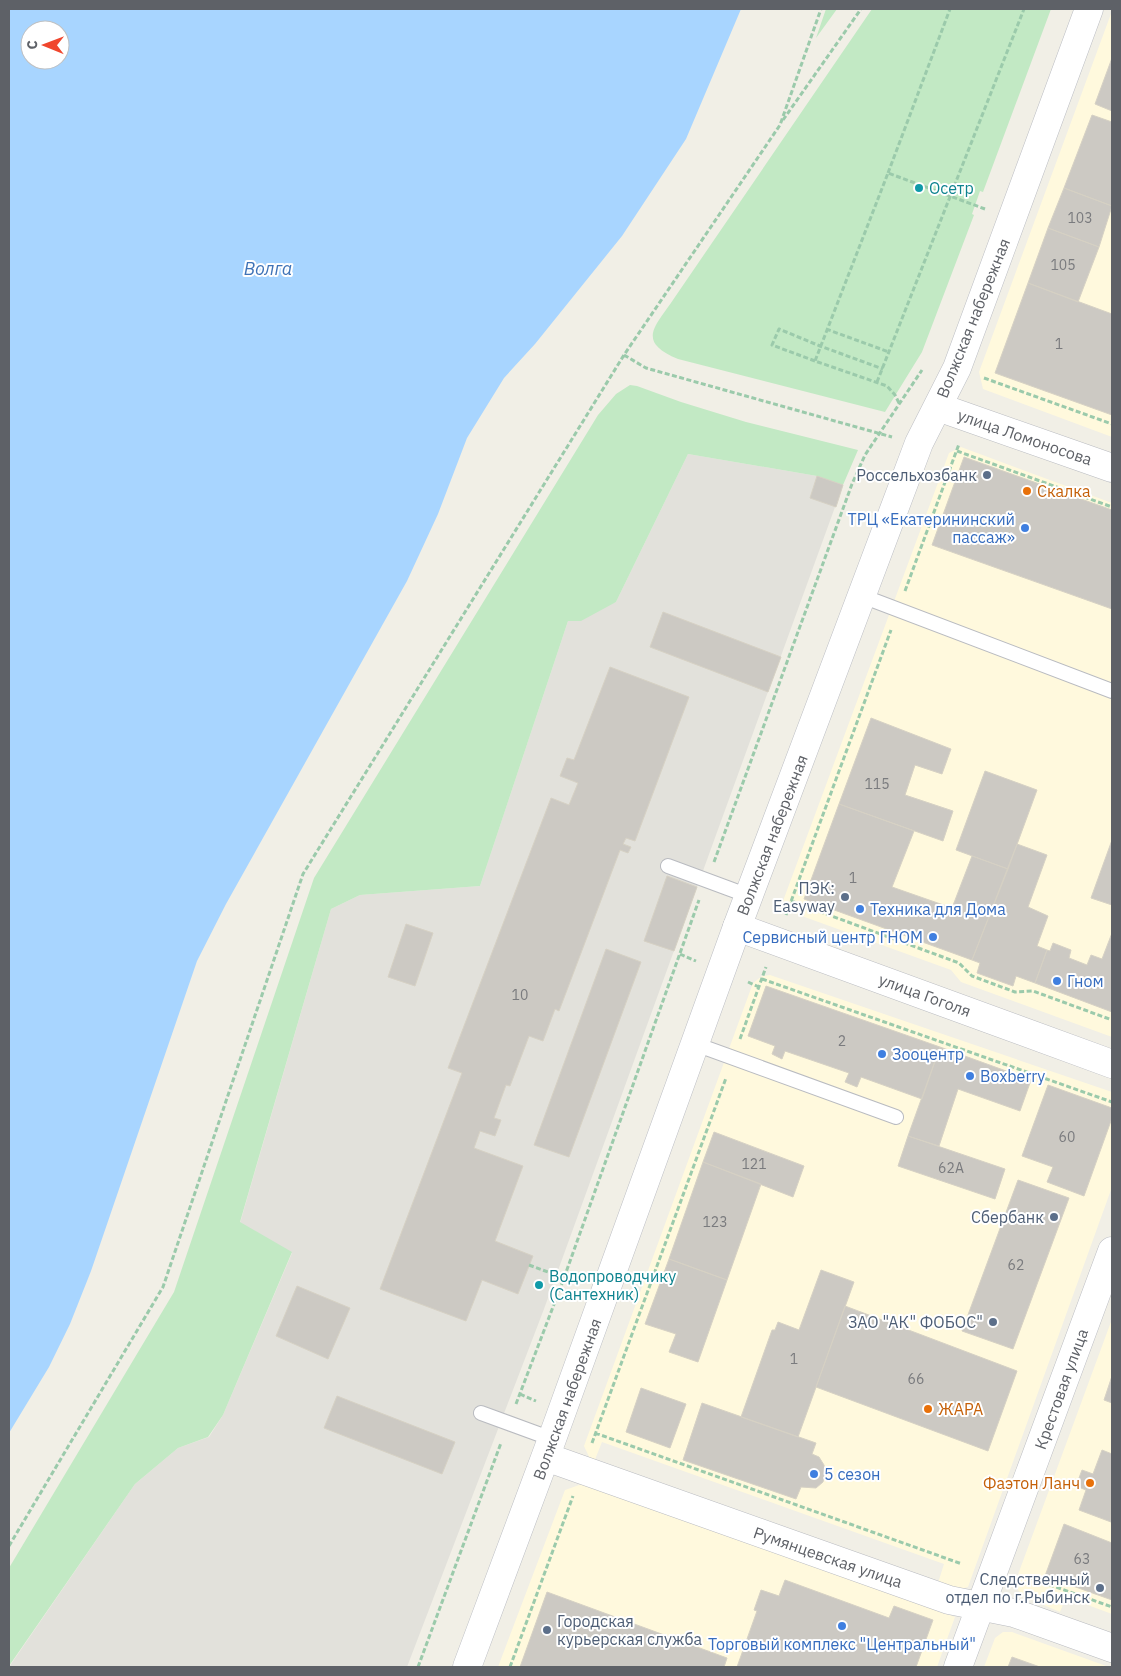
<svg xmlns="http://www.w3.org/2000/svg" width="1121" height="1676" font-family="'IBM Plex Sans',sans-serif">
<style>
.commercial{fill:#fff9dd}
.industrial{fill:#e2e1db}
.green{fill:#c2e9c4}
.water{fill:#a8d5ff;fill-rule:evenodd}
.building{fill:#ccc9c3;stroke:#d6d1c4}
.lines{fill:none;stroke-linecap:round;stroke-linejoin:round}
.lane-casing{stroke:#b9bbc0;stroke-width:16}
.street-casing{stroke:#b9bbc0;stroke-width:29}
.secondary-casing{stroke:#bcbec4;stroke-width:29}
.path{stroke:#9bcaab;stroke-width:3;stroke-dasharray:5 2.5;stroke-linecap:butt}
.lane{stroke:#fff;stroke-width:14}
.street{stroke:#fff;stroke-width:28}
.secondary{stroke:#fff;stroke-width:28}
.culture-dot{fill:#0f9aa8;stroke:#fff;stroke-width:2}
.service-dot{fill:#5c6f8a;stroke:#fff;stroke-width:2}
.food-dot{fill:#e8710a;stroke:#fff;stroke-width:2}
.shop-dot{fill:#3f7fe0;stroke:#fff;stroke-width:2}
.labels{text-anchor:middle;stroke-width:4;stroke-linejoin:round;paint-order:stroke}
.number-label{font-size:14px;fill:#7a7b7e}
.culture-label{font-size:16px;fill:#0d838f;stroke:#fff;text-anchor:start}
.street-label{font-size:16px;fill:#5e6167;stroke:#fff}
.service-label{font-size:16px;fill:#4e5e75;stroke:#fff;text-anchor:end}
.food-label{font-size:16px;fill:#c56008;stroke:#fff;text-anchor:start}
.shop-label{font-size:16px;fill:#366cbe;stroke:#fff;text-anchor:start}
.water-label{font-size:18px;font-style:italic;fill:#3f73b7;stroke:#fff}
</style>
<rect width="100%" height="100%" fill="#f1efe6"/>
<path class="commercial" d="M1112,11V437L983,389L979,372Z
M961,447L1112,503V1037L961,982L951,970L788,911L783,901L949,453Z
M770,975L1112,1092V1187L968,1587L958,1590L938,1583L944,1564L602,1442L594,1462L591,1461L584,1446L753,983L762,976Z
M1112,1319V1614L1066,1597L1060,1612L1025,1597L1018,1590L1016,1580Z
M582,1484L955,1617L937,1667H498L565,1490Z
M1003,1632H1012L1109,1667H984L995,1638Z"/>
<path class="industrial" d="M688,454L817,476L843,485L544,1309L407,1667H9L135,1484L178,1448L209,1437L223,1415L292,1253L240,1223L331,909L360,895L480,886L568,621L616,602Z"/>
<path class="green" d="M826,9H837L816,38Z
M872,9H1051L983,192L980,191L972,214L974,215L922,352L885,412L678,359C635,341 656,326 675,297Z
M630,385L637,386L681,402L746,422L858,450L843,485L817,476L688,454L616,602L581,621H568L480,886L360,895L331,909L240,1222L292,1252L223,1415L208,1437L178,1448L135,1484L9,1666V1568L174,1292L314,878L598,415L616,394Z"/>
<path class="water" d="M9,9H741L686,139L622,236L535,344L504,378L467,438L438,514L407,581L226,904L197,961L91,1271L70,1324L49,1367L9,1433ZM30,30H60V60H30Z"/>
<path class="building" d="M1112,58V111L1095,104Z
M1092,115L1112,122V206L1064,188Z
M1064,188L1112,206L1099,247L1048,228Z
M1048,228L1099,247L1078,302L1028,283Z
M1028,283L1112,314V415L995,373Z
M964,457L1112,510V609L932,545Z
M817,476L843,485L836,507L810,498Z
M663,612L781,657L768,692L650,647Z
M610,667L689,697L635,841L626,838L623,844L631,847L628,853L620,850L559,1011L555,1009L543,1041L529,1036L510,1086L506,1085L494,1118L501,1120L495,1136L480,1131L474,1148L523,1166L495,1241L533,1256L518,1294L482,1280L466,1321L380,1289L462,1073L448,1068L551,798L569,805L578,783L560,776L567,758L574,760Z
M871,718L951,749L942,774L915,765L905,795L953,811L943,841L839,804Z
M985,771L1037,790L1008,869L956,850Z
M839,804L914,831L892,887L952,908L972,856L1008,869L972,960L804,899Z
M1112,840V905L1091,898Z
M1017,844L1047,855L1028,907L1048,916L1037,946L1047,950L1035,983L1016,976L1013,986L977,973L980,963L972,960Z
M667,876L697,887L674,951L644,941Z
M406,924L433,933L415,986L388,977Z
M1112,933V1012L1035,983L1047,950L1050,951L1053,943L1071,950L1069,958L1087,965L1091,955L1102,959Z
M606,949L641,962L569,1157L534,1145Z
M766,986L940,1047L922,1099L861,1077L857,1087L845,1082L849,1073L785,1051L782,1059L772,1054L775,1046L748,1036Z
M940,1047L1031,1080L1020,1111L958,1089L939,1146L908,1136Z
M1048,1085L1112,1108V1118L1084,1196L1047,1182L1053,1167L1022,1156Z
M714,1132L804,1166L793,1197L703,1162Z
M908,1136L1005,1169L995,1199L898,1166Z
M703,1162L761,1184L727,1280L669,1259Z
M1018,1180L1069,1198L1013,1349L962,1331Z
M669,1259L727,1280L698,1362L669,1352L676,1334L645,1324Z
M821,1270L854,1282L798,1437L741,1417L772,1330H775L778,1322L799,1330Z
M297,1286L350,1308L328,1359L276,1336Z
M845,1306L1017,1371L988,1451L816,1387Z
M1112,1376V1403L1104,1400Z
M641,1388L686,1404L670,1448L626,1432Z
M337,1396L455,1442L442,1474L324,1428Z
M702,1403L816,1443L812,1454L819,1457L824,1465L825,1473L823,1482L816,1488L801,1487L796,1499L683,1460Z
M1102,1450L1112,1454L1111,1522L1079,1510L1086,1490L1076,1486L1082,1470L1093,1474Z
M1064,1524L1112,1543V1600L1045,1576Z
M785,1580L889,1618L894,1606L933,1620L916,1667H737L757,1611L754,1610L761,1590L779,1596Z
M547,1592L727,1658L724,1667H520Z
M1012,1657L1040,1667H1008Z"/>
<g class="lines">
<defs>
<path id="lane" d="M862,596L1112,691
M668,866L749,896
M695,1044L896,1117
M481,1413L552,1439"/>
<path id="street" d="M938,407L1112,468
M737,927L1112,1064
M546,1457L949,1600L1014,1613L1112,1648"/>
<path id="secondary" d="M467,1667L552,1439L737,927L919,443L957,368L1089,9
M958,1667L1112,1251"/>
</defs>
<use href="#lane" class="lane-casing"/>
<use href="#street" class="street-casing"/>
<use href="#secondary" class="secondary-casing"/>
<path class="path" d="M783,120L861,9
M888,173L950,9
M826,329L889,352
M624,355L646,368L892,437
M815,361L772,345L779,329L820,346L883,369
M984,378L1112,424
M877,382L1024,9
M899,403L895,395L887,386L815,361L888,173L985,209
M957,451L1112,507
M905,591L959,444
M714,862L852,484L865,455L922,370
M791,901L959,963L972,976L1015,992L1033,991L1112,1020
M786,915L891,630
M680,954L696,961
M762,979L1112,1102
M748,982L759,987
M740,1039L766,967
M529,1265L564,1278
M520,1394L536,1401
M516,1404L564,1278L699,900
M595,1433L962,1564
M592,1443L726,1078
M9,1546L163,1287L303,874L624,355L780,125L821,9
M1028,1577L1112,1607
M418,1667L501,1443
M510,1667L573,1496"/>
<use href="#lane" class="lane"/>
<use href="#street" class="street"/>
<use href="#secondary" class="secondary"/>
</g>
<g class="culture-dot">
<circle cx="919" cy="188" r="5"/>
<circle cx="539" cy="1285" r="5"/>
</g>
<g class="service-dot">
<circle cx="987" cy="475" r="5"/>
<circle cx="845" cy="897" r="5"/>
<circle cx="1054" cy="1217" r="5"/>
<circle cx="993" cy="1322" r="5"/>
<circle cx="1100" cy="1588" r="5"/>
<circle cx="547" cy="1630" r="5"/>
</g>
<g class="food-dot">
<circle cx="1027" cy="491" r="5"/>
<circle cx="928" cy="1409" r="5"/>
<circle cx="1090" cy="1483" r="5"/>
</g>
<g class="shop-dot">
<circle cx="1025" cy="528" r="5"/>
<circle cx="860" cy="909" r="5"/>
<circle cx="933" cy="937" r="5"/>
<circle cx="1057" cy="981" r="5"/>
<circle cx="882" cy="1054" r="5"/>
<circle cx="970" cy="1076" r="5"/>
<circle cx="814" cy="1474" r="5"/>
<circle cx="842" cy="1626" r="5"/>
</g>
<g class="labels">
<g class="number-label">
<text x="1080" y="223">103</text>
<text x="1063" y="270">105</text>
<text x="1059" y="349">1</text>
<text x="877" y="789">115</text>
<text x="853" y="883">1</text>
<text x="520" y="1000">10</text>
<text x="842" y="1046">2</text>
<text x="1067" y="1142">60</text>
<text x="754" y="1169">121</text>
<text x="951" y="1173">62А</text>
<text x="715" y="1227">123</text>
<text x="1016" y="1270">62</text>
<text x="794" y="1364">1</text>
<text x="916" y="1384">66</text>
<text x="1082" y="1564">63</text>
</g>
<g class="culture-label">
<text x="929" y="194">Осетр</text>
<text x="549" y="1282">Водопроводчику<tspan x="549" dy="18">(Сантехник)</tspan></text>
</g>
<g class="street-label">
<text transform="translate(973 318) rotate(-68)" y="6">Волжская набережная</text>
<text transform="translate(1025 437) rotate(19)" y="6">улица Ломоносова</text>
<text transform="translate(772 835) rotate(-69)" y="6">Волжская набережная</text>
<text transform="translate(925 995) rotate(20)" y="6">улица Гоголя</text>
<text transform="translate(1061 1389) rotate(-70)" y="6">Крестовая улица</text>
<text transform="translate(567 1399) rotate(-70)" y="6">Волжская набережная</text>
<text transform="translate(828 1557) rotate(19)" y="6">Румянцевская улица</text>
</g>
<g class="service-label">
<text x="977" y="481">Россельхозбанк</text>
<text x="835" y="894">ПЭК:<tspan x="835" dy="18">Easyway</tspan></text>
<text x="1044" y="1223">Сбербанк</text>
<text x="983" y="1328">ЗАО "АК" ФОБОС"</text>
<text x="1090" y="1585">Следственный<tspan x="1090" dy="18">отдел по г.Рыбинск</tspan></text>
<text x="557" y="1627" text-anchor="start">Городская<tspan x="557" dy="18">курьерская служба</tspan></text>
</g>
<g class="food-label">
<text x="1037" y="497">Скалка</text>
<text x="938" y="1415">ЖАРА</text>
<text x="1080" y="1489" text-anchor="end">Фаэтон Ланч</text>
</g>
<g class="shop-label">
<text x="1015" y="525" text-anchor="end">ТРЦ «Екатерининский<tspan x="1015" dy="18">пассаж»</tspan></text>
<text x="870" y="915">Техника для Дома</text>
<text x="923" y="943" text-anchor="end">Сервисный центр ГНОМ</text>
<text x="1067" y="987">Гном</text>
<text x="892" y="1060">Зооцентр</text>
<text x="980" y="1082">Boxberry</text>
<text x="824" y="1480">5 сезон</text>
<text x="842" y="1650" text-anchor="middle">Торговый комплекс "Центральный"</text>
</g>
<g class="water-label">
<text x="268" y="275">Волга</text>
</g>
</g>
<rect width="1121" height="1676" fill="none" stroke="#5e6167" stroke-width="20"/>
<g transform="translate(45 45) rotate(271)"><circle r="24" fill="#ffffff" stroke="#bfc0c2"/>
<path d="M0-4L9 19L0 12L-9 19Z" fill="#f0462d"/>
<text y="-8" font-size="14" font-weight="bold" text-anchor="middle" fill="#5e6167">С</text>
</g>
</svg>
